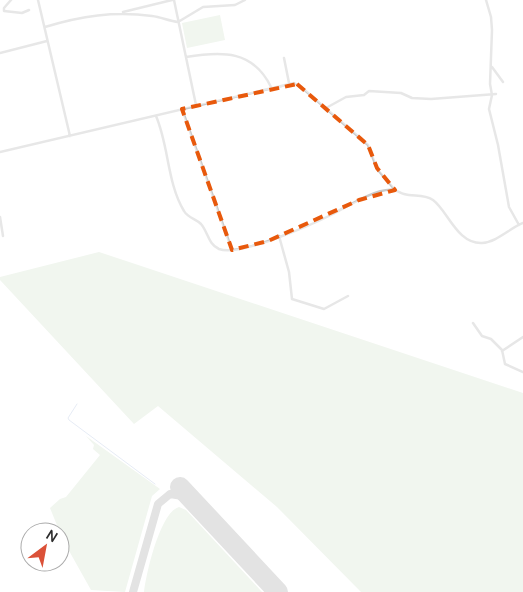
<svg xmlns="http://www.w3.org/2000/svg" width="523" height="592" font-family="Manrope,sans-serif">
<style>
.green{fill:#dfeadb}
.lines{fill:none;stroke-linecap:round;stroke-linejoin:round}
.stream{stroke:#c8d4e9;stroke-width:1}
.taxiway{stroke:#c0c0c0;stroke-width:8}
.runway{stroke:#c0c0c0;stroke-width:20}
.street{stroke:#cacaca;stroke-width:2.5}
.marked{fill:none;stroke:#e8590c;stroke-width:4;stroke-dasharray:10 6;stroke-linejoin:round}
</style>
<rect width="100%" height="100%" fill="#fff"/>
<path class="green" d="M220,15L225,40L187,48L182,23Z
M99,252L523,393V592H361L277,507L158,406L134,424L0,280V277Z
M86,436L160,489L152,496L125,592L91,590L63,540L50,508L60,499L66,497L100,455L93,449L94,445Z
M179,507L186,510L262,592H144C146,574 160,512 179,507Z"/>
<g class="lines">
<path class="stream" d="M77,404L68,418L69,420L155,484"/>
<path class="taxiway" d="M133,592L158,504L170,494L189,497"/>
<path class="runway" d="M180,487L278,592"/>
<path class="street" d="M11,0L4,8V11L22,13L29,10
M38,0L70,136
M174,0L196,105
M486,0L491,17L492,30L490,84L492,95L489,109L498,145L509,207L519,225
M123,12L172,0
M45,27C81,16 114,11 152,16C161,17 169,21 178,22L203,7L235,5L245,0
M0,53L47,41
M186,57C222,51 253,50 271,87
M284,58L289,83
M492,67L503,82
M326,108L346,97L364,95L369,91L401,93L412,98L431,99L496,94
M182,109L232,250
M156,116C169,146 167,183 184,211C188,218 196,219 201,224C208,232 208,244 219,249C240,257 313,224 333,214C348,206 376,188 393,190C397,190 400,193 404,194C414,197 423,193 433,200C448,211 457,244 482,243C497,242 510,228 523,223
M0,152L294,83L300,86L368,145L377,169L395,190
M0,217L3,236
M279,236L289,272L292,299L324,309L348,296
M473,323L482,336L491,339L502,350L505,364L523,372
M502,351L523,337"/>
</g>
<path d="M0 0H523V592H0ZM297,84L368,145L377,168L395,190L359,200L268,241L232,250L182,109Z" fill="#fff" fill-opacity=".55" fill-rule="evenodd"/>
<path class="marked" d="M297,84L368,145L377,168L395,190L359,200L268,241L232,250L182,109Z"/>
<g transform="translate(45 547) rotate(32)"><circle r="24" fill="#ffffff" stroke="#ababab"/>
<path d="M0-4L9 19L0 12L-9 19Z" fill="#db5138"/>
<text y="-8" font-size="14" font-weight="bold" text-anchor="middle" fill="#2d2d2d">N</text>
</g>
</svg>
